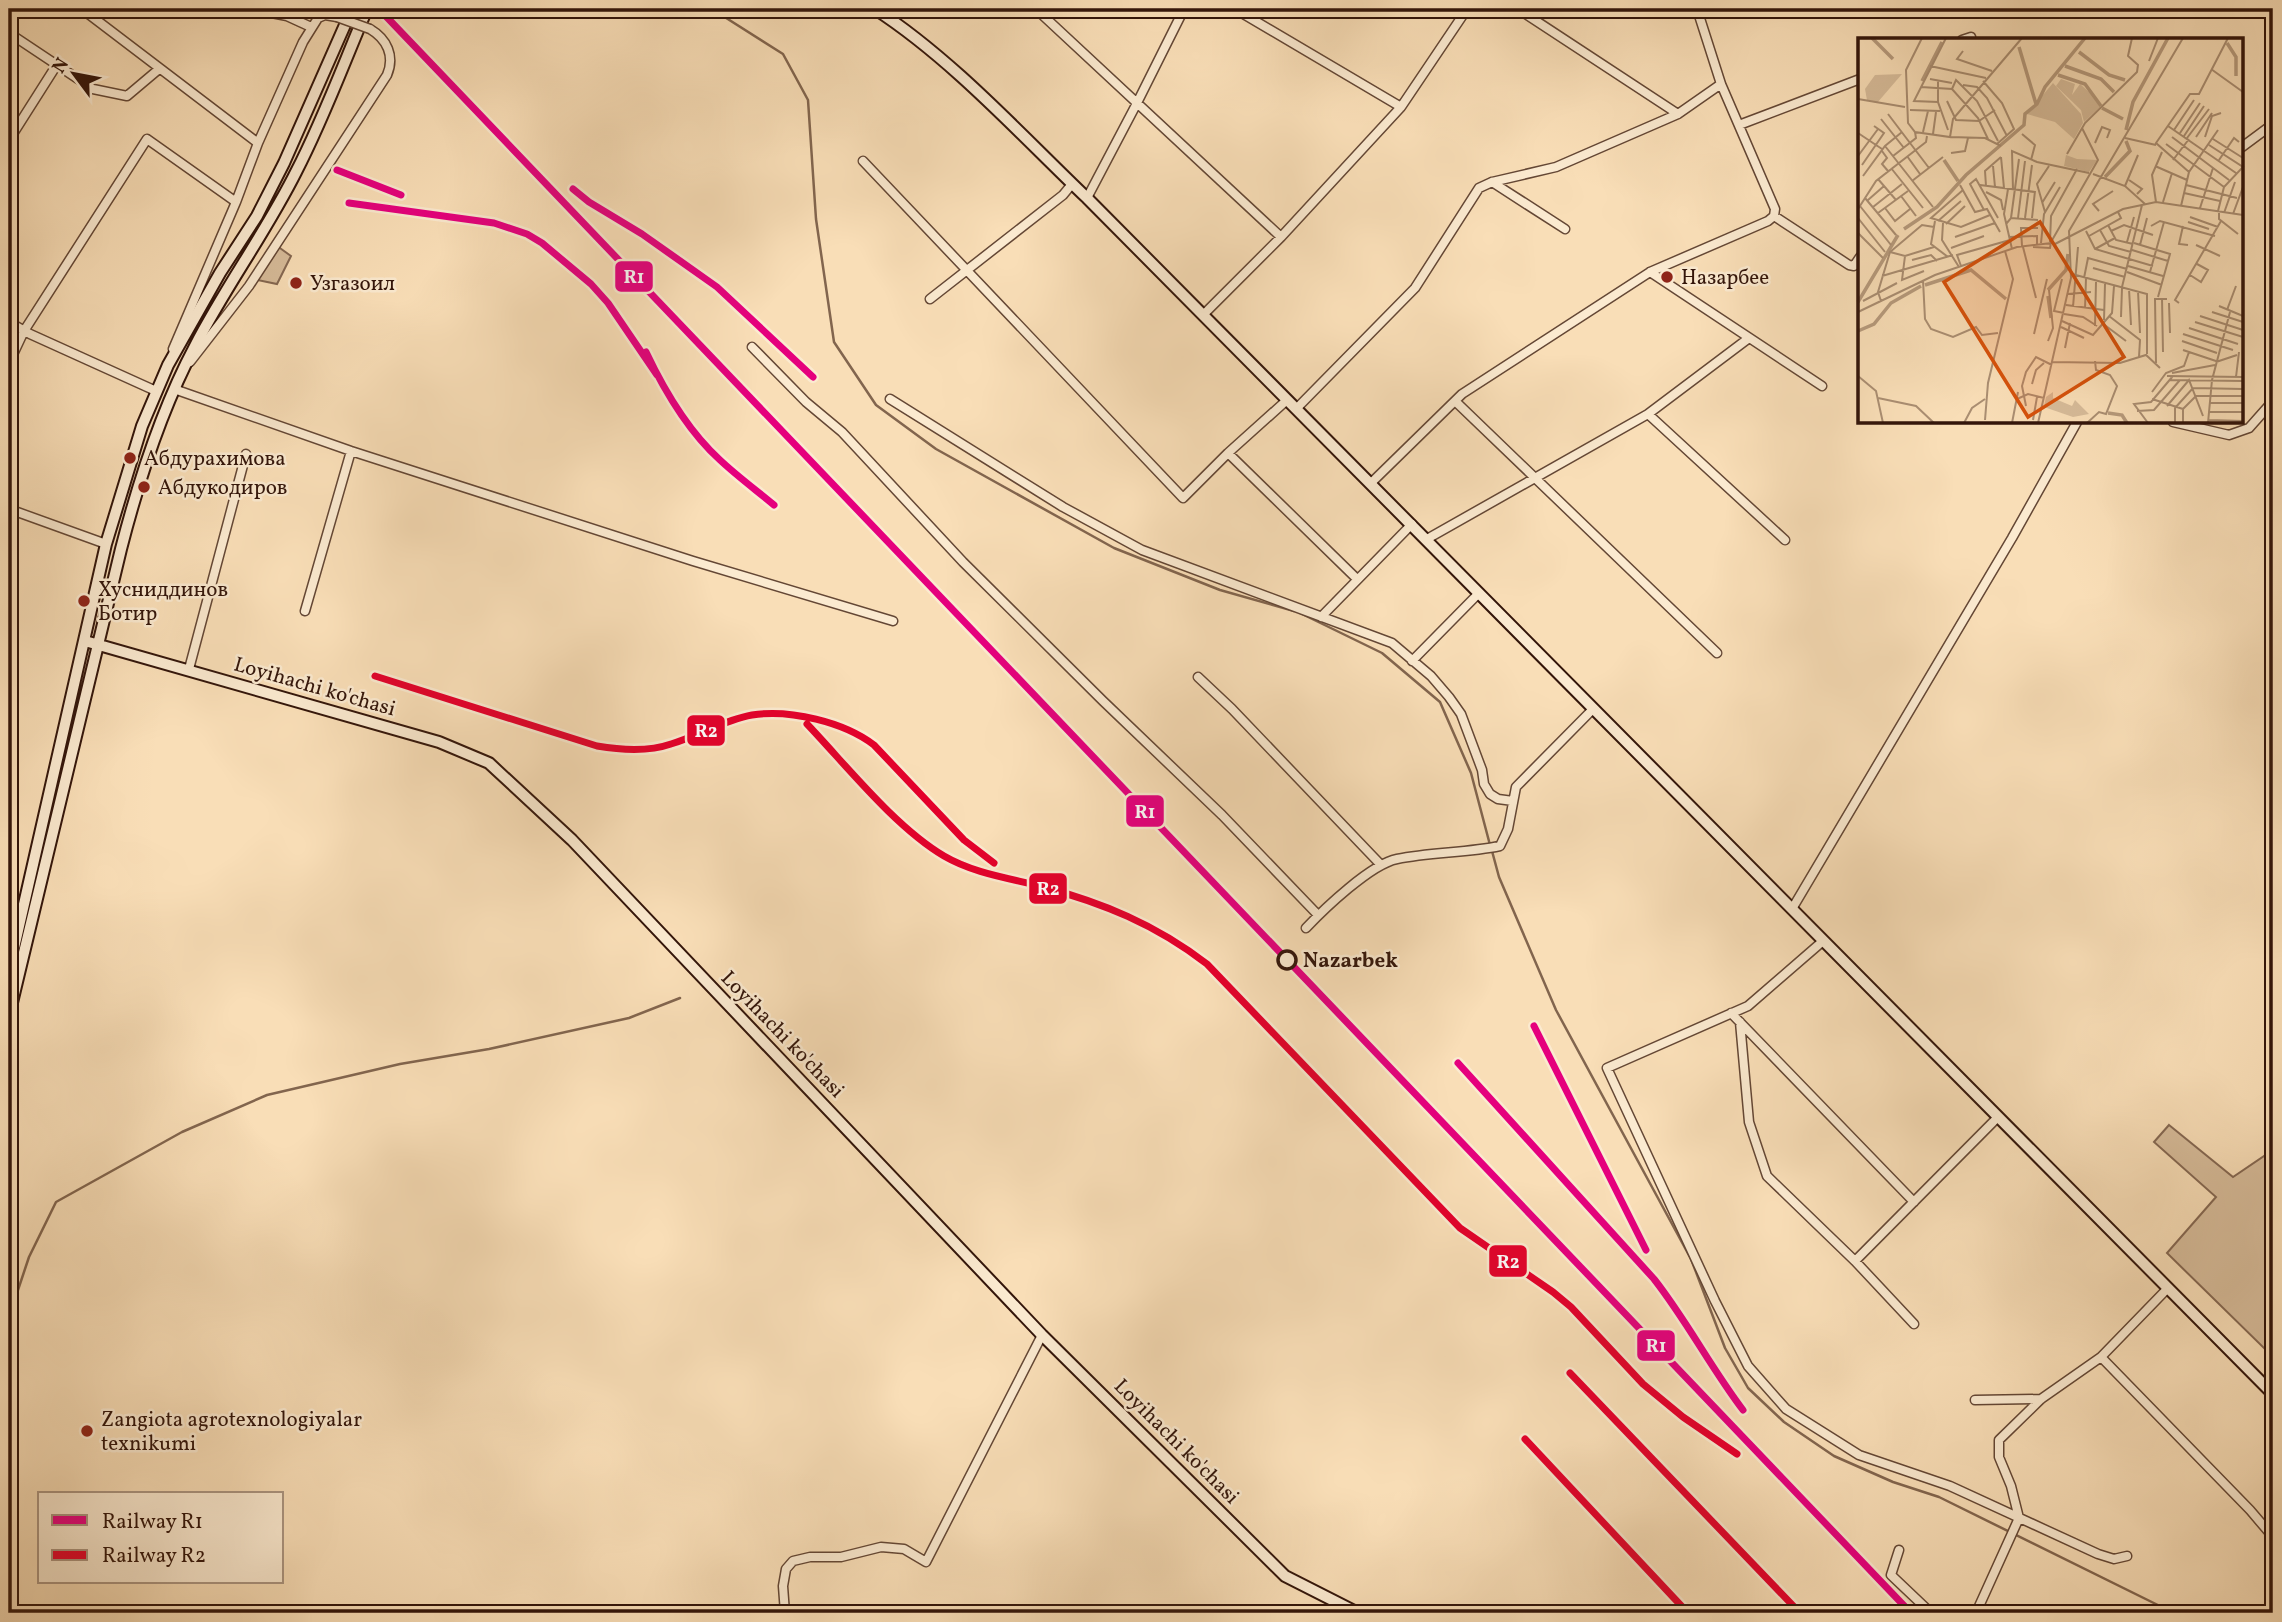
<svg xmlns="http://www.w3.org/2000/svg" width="2282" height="1622" font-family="Vollkorn,serif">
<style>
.grass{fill:#d7bc9a;stroke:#856852;stroke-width:2}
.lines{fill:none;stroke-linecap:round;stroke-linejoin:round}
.stream{stroke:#82654e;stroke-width:2.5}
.street-casing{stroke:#644735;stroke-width:11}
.secondary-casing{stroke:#33150a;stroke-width:14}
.street{stroke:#fbead0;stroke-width:8}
.secondary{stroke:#fbead0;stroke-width:10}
.street-bridge-casing{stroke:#644735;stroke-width:11;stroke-linecap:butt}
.street-bridge{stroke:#fbead0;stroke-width:8}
.rail-1-casing{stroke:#fbead0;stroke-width:12}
.rail-2-casing{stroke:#fbead0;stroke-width:12}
.rail-1{stroke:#e5007d;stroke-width:7}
.rail-2{stroke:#e4002b;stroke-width:7}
.poi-dot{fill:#8f2418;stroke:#fbead0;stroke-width:2.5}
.stop-dot{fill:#fbead0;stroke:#33150a;stroke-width:3.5}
.labels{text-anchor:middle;stroke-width:5;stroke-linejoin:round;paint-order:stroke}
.poi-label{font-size:21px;fill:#33150a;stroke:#fbead0;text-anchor:start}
.street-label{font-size:21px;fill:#33150a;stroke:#fbead0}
.stop-label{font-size:21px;font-weight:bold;fill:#33150a;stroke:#fbead0;text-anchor:start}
.inset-river{fill:none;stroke:#b69a7c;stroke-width:3.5}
.inset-road{fill:none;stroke:#aa8e72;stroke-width:2}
.view{fill:#d6520c;fill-opacity:0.15;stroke:#d6520c;stroke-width:3.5}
.inset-edge{fill:none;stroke:#33150a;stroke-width:3.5}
.line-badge{stroke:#fbead0;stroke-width:2.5}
.badge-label{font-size:19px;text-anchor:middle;font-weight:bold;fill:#fff}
</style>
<rect width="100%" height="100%" fill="#f9deb7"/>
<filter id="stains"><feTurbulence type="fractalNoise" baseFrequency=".00286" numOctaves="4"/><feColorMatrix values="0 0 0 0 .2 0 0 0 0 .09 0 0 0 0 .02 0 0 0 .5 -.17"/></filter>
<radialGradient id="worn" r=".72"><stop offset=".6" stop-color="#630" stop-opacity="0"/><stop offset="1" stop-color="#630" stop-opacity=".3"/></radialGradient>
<path class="grass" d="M273,243L291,256L277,284L253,279Z
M2169,1125L2233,1177L2273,1150V1352L2269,1353L2167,1253L2216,1197L2154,1142Z"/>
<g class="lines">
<path class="stream" d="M712,9L783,54L808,100L816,219L834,342L876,405L936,449L1114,548L1220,590L1294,611
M1300,613L1382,653L1440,702L1471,773L1490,845
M1492,851L1499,877L1556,1010L1691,1259L1725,1348L1748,1388L1784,1422L1834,1456L1893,1482L1939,1497L2174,1613
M9,1317L29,1257L56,1202L182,1132L267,1095L400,1064L489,1049L629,1018L680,998"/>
<defs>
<path id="street" d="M82,9L258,143
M250,9L287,16L311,27
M1036,9L1281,237
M1235,9L1401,107
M1518,9L1678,114
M9,33L93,89L127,96L159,69
M1962,40L1971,37
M1739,125L1860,79
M9,140L56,66
M2242,147L2273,124
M863,161L1183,498L1228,453L1287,400
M1492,182L1565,229
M1087,198L1137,103L1184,9
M1774,216L1849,265L1854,266L1860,257
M1650,272L1822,386
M930,299L1063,195L1072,184
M1203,315L1281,237L1401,107L1467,9
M9,322L30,334L156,391
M752,347L806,402L842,432L963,562L1103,701L1222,815L1318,915
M173,349L236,202L258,143L303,42L318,18L325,15L337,17
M190,362L249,286L387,75C395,56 387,39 370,29
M9,363L24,331L147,139L236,202
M174,389L351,451L693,561L893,621
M890,399L1063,507L1142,550L1392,643L1431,676L1449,697L1461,714L1482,770L1484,784L1490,794L1498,799L1513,801
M1455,401L1717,653
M1297,408L1415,288L1479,188L1492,182L1556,167L1678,114L1721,84
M1648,414L1785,540
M2173,422L2229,435L2249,428L2273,401
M1228,453L1357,579
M1371,483L1462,394L1650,272L1768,221L1774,216L1775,209L1721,84L1697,9
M9,509L106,544
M1427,539L1648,414L1749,338
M305,611L351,451
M1321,617L1412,524
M1412,661L1479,593
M189,669L246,454
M1198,677L1232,709L1381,865
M1792,909L2012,538L2077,422
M1306,928C1324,909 1371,864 1397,859C1431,852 1466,853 1500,846L1508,829L1516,787L1593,709
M1823,941L1748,1006L1607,1068L1715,1301L1748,1366L1786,1409L1859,1455L1950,1486L2098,1554L2114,1559L2127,1556
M1731,1013L1914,1202
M1740,1022L1749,1122L1767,1176L1855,1261L1914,1324
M1855,1261L1998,1117
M2101,1357L2250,1510L2273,1537
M1975,1400L2041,1399
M1899,1550L1891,1575L1931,1613
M785,1613L783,1586L786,1569L793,1561L810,1557H841L881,1547L904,1549L926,1562L1042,1335
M1976,1613L2019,1518L2011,1486L1999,1457V1440L2041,1399L2101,1357L2168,1288"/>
<path id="secondary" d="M875,9C952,59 1020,134 1087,198L2273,1394
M85,641L439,742L489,763L572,840L1042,1335L1285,1576L1358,1613
M9,970L106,544L142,426L168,365L220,273L257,216L284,163L352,9
M9,1015L121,549C139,479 161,410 195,346C226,286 266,232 296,172C322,122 342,68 364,16"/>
</defs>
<use href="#street" class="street-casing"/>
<use href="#secondary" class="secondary-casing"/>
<use href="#street" class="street"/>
<use href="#secondary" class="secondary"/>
<defs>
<path id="street-bridge" d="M337,17L370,29"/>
</defs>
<use href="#street-bridge" class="street-bridge-casing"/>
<use href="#street-bridge" class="street-bridge"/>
<defs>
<path id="rail-1" d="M379,9L1911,1613
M337,170L401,195
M573,189L589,202L642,234L717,287L813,377
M349,203L494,223L527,234L542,243L591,284L608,303L657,375
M646,352C664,390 688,431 720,460C737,476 756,490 774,505
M1534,1026L1646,1250
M1458,1063L1654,1279C1687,1321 1711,1368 1743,1410"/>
<path id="rail-2" d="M375,676L597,746C621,750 648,752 671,744C698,736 724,720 752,715C790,709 844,722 874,745L964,840L994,863
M807,724C847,766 895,827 944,856C973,873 1008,878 1040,886C1103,903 1155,924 1207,964L1460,1228L1553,1292L1571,1307L1643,1384L1683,1417L1737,1454
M1570,1373L1800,1613
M1525,1439L1688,1613"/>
</defs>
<use href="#rail-1" class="rail-1-casing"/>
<use href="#rail-2" class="rail-2-casing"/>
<use href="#rail-1" class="rail-1"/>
<use href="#rail-2" class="rail-2"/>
</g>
<g class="poi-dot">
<circle cx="1667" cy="277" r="7"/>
<circle cx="296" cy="283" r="7"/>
<circle cx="130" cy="458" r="7"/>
<circle cx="144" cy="487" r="7"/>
<circle cx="84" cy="601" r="7"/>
<circle cx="87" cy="1431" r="7"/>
</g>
<circle class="stop-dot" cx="1287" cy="960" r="9"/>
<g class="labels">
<g class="poi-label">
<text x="1681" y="284">Назарбее</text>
<text x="310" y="290">Узгазоил</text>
<text x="144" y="465">Абдурахимова</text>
<text x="158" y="494">Абдукодиров</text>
<text x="98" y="596">Хусниддинов<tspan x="98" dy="24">Ботир</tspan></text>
<text x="101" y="1426">Zangiota agrotexnologiyalar<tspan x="101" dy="24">texnikumi</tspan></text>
</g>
<g class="street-label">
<text transform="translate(315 686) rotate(16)" y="7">Loyihachi ko'chasi</text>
<text transform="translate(783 1034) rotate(46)" y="7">Loyihachi ko'chasi</text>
<text transform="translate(1177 1441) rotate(45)" y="7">Loyihachi ko'chasi</text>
</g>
<g class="stop-label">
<text x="1303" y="967">Nazarbek</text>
</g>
</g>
<g transform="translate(1858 38)">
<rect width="385" height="385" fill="#f9deb7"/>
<path d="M203,41L217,46L214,57L222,46L239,61L242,69L226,84L223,72L198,48ZM195,45L223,76L225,85L216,101L197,84L169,76ZM195,354V360L214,368L217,362L231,376L215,379L186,369L188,359Z" fill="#d7bc9a"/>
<path d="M208,117L219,121L239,122L231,134L206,128Z" fill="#d7bc9a"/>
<path d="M44,36L19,65L9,62L7,51L17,37Z" fill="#d7bc9a"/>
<path class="inset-river" d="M14,0L35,21M369,5L378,19V38M161,9L178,66M221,14L251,37L267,42M207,28L243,41L256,54M200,37L227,46L243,68M64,43L84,4M244,70L265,81M268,92L275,64L310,0M86,122L100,143M247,139L272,113L268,103M46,191L79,169L108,137L166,87L167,76L179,66L187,49L227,0M67,247L113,232L148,261M190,252L208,232L210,216M190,258L193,280M0,264L40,197M0,293L16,286L33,265L63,248M250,375L264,377L269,385"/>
<path class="inset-road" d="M64,0L48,32L50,85L57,94L92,99L95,81L164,0M105,13L99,21L134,33M291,23L300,0M72,28L128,40M353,31L385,54M72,41L94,45M80,43V64L90,92M125,43L144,65L156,91L139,106M105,47L119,49L129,60L149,98M63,49L94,51L120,80L130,101M94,51L98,42L119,63L140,103M0,61L47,69M89,63L98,82L121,83L137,72M80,64L56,63L88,0M52,72L82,73M30,76L71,130M23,81L46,110M310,88L378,135M316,92L336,62M65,94L70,73M0,95L24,111M322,95L342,65M75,96L78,74M164,96L177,107L173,122M326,98L346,68M92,99L127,100L143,108M314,99L371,142M338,99L354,75M347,99L354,78L363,75M267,100L298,107M329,100L351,71M355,101L385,120M237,105L244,89L252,92L249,100M308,106L366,149M351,107L385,129L366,149L360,173M27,108L75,169M24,113L29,120L24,126L30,133M93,115L107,113L110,100M209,116L227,85L279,34L280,27L270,18L274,0M0,118L20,91M35,118L58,100L57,94M49,118L62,136M143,119L146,150M315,122L331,101M361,122L376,100L381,104M4,127L26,95L16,88M135,128L137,149M297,128L329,142M33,130L65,170M331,134L298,105L332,56H341L370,0M235,136L267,148L287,166M5,138L27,108L44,94M20,141L38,162M271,142L284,151L279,156M54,143L85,119M102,147L117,174L129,171L142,194M122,147L177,154M328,147L379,160M128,148L127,133L143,119M267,148L280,117M150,151L146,176L154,211M105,152L73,180L103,189L132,177M155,152L154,113L179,124L231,135M128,154L143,162L145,172M326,155L362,163M43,158L58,178M7,160L38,197M10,162L26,148M298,164L294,137L304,114M305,164L314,135M184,165L197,144M2,168L33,207M323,168L331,134L360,92M15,169L44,146M27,170L37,183L52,171M342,170L355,130M0,171L18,143L68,104L69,98M126,172L112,146L118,141L140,180M241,173L235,166L255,153M187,174L179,146L191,128M20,175L50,153M361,175V181L380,196M366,175L377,144M375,176L385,149M332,179L360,189M0,180L27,214M153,180L161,121M160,180L167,123M167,180L174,127M174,180L177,153M77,183L73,206L90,219M80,183L103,163M330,184L351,191M85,185L84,202L101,229M88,186L107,168M148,186L153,180L180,182M250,187L258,202L275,206M293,188L302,183L357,198M325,188L321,206L330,207M242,192L251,208L273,214M228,193L237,211L295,228M253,193L266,187L295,197M0,195L25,220M231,198L263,180L260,174M97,199L137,185M151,199L179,198V206M192,204L193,178L219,131M193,204L240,122L224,90M269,204L276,179M183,205L186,176L202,149M276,205L312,216L300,259M197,206L265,171L298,164L385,177M282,207L289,180M338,207L362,218M164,208L163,190H180M165,209L178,260M175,209L192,210L193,204M93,210L126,198M237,211L257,200M274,212L310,223M32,214L47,218L76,209M47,218L44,242L66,233M54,222L73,217L79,223M103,228L99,217L152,202M270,228L305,238M235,230L267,239M269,234L304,247M292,234L306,184M214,236L289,256V316M332,237L343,244L350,232L339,226M24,238L95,217M226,240L230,220L269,231M204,241L196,273L206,275M65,242L67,281L73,291L95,299L118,289L124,297L140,295M264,249L284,167M271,251L273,287M280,253L282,295M210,256L233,254M304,260L305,314M5,263L39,245M23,263L20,254L32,214L64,187L76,189M311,265L312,295M321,265L317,262L363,183M208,267L246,272M361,268L385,278M215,269L220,209M227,271L228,240M369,272L378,248M0,274L77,237L159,209L194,205M354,274L385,284M206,276L225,279L239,288M251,278L282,302L281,319M342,278L385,292M263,279L264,250M246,282L247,246M204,283L235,297L254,275L256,248M337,284L385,299M244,285L268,303M237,288L238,244M203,289L226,300M331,290L380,306M176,296L189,241M325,296L375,312M190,303L195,290L191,252M324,303L359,315M207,310L212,285M325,312L358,323M194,324L262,325L288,317L302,330M358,324L379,317M298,325L297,261H309M314,335L357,327M0,338L18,353L25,385M309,338L385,339M378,339L381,314M312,342L385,343M174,346L178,332L186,325M294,354L308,335L326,328L331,314M338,358H385M20,360L58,368L76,385M159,361L170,356L186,360M294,361L325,371M352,365H385M168,368L164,348L168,334L178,319L194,327M309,368L331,342L345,378M279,373L296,372L322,342M351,374H385M127,382L130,345L155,241L147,213M175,382L179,359M351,382L385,383M106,385L114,370L127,361M154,385L160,354M180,385L213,240L211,193L325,0M229,385L241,374L248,376L259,348L252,337L238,332L237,323M290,385L276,366L293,364L315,338M317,385V370L335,350L385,351M325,385V371L338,358M350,385L354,342L372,274"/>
<path class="view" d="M182,184L266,319L170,379L86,244Z"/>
<rect width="385" height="385" class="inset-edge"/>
</g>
<g class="line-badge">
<rect x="614" y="260" width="40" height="33" rx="7" fill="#e5007d"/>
<rect x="686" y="714" width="40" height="33" rx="7" fill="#e4002b"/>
<rect x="1125" y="794" width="40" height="34" rx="7" fill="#e5007d"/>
<rect x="1028" y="872" width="40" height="33" rx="7" fill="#e4002b"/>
<rect x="1488" y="1244" width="40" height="34" rx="7" fill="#e4002b"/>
<rect x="1636" y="1329" width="40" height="33" rx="7" fill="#e5007d"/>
</g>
<g class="badge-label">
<text x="634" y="283">R1</text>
<text x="706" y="737">R2</text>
<text x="1145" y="818">R1</text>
<text x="1048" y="895">R2</text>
<text x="1508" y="1268">R2</text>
<text x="1656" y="1352">R1</text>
</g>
<rect width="2282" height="1622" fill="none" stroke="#f9deb7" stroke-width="35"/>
<rect x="10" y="10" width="2261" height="1601" fill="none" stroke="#33150a" stroke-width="3.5"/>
<rect x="18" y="18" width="2247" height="1587" fill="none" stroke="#33150a" stroke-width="2"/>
<rect x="38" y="1492" width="245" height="91" fill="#fbead0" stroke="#ab9581" stroke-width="2"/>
<rect x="52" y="1515" width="35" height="10" fill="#e5007d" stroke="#ab9581" stroke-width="2"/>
<text x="102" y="1528" font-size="21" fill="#33150a">Railway R1</text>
<rect x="52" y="1550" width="35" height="10" fill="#e4002b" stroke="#ab9581" stroke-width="2"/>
<text x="102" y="1562" font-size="21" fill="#33150a">Railway R2</text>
<g transform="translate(74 74) rotate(302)" stroke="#fbead0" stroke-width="5" paint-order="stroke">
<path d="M0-5L12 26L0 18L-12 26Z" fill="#33150a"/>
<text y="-10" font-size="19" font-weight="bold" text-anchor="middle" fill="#33150a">N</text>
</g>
<rect width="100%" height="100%" filter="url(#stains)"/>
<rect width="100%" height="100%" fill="url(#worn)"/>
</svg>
